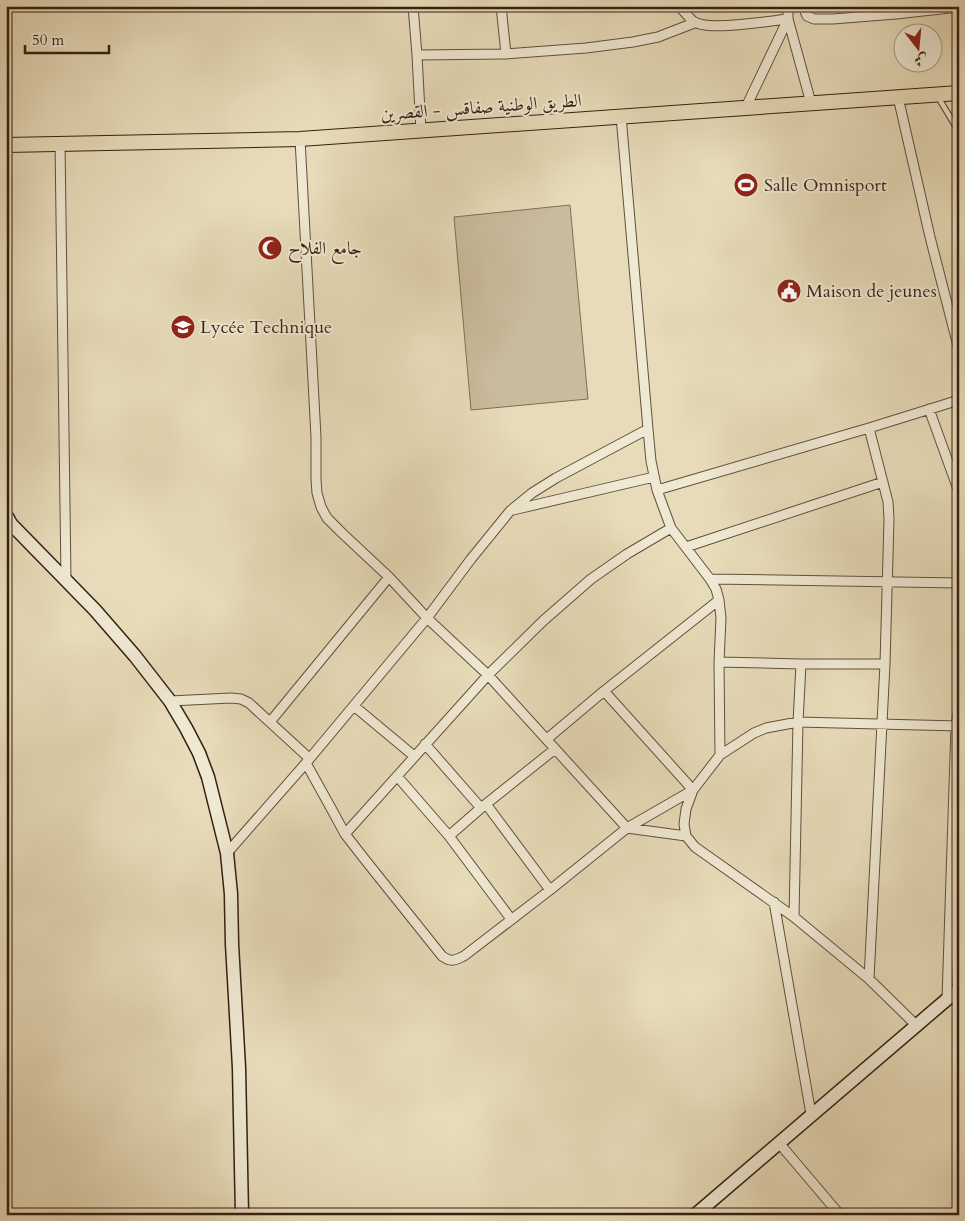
<svg xmlns="http://www.w3.org/2000/svg" width="965" height="1221" font-family="Cardo,Amiri,serif">
<style>
.grass{fill:#c9bb9d;stroke:#806d58}
.lines{fill:none;stroke-linecap:round;stroke-linejoin:round}
.lane-casing{stroke:#624e3c;stroke-width:7}
.street-casing{stroke:#624e3c;stroke-width:11}
.secondary-casing{stroke:#361f12;stroke-width:15}
.primary-casing{stroke:#361f12;stroke-width:16}
.lane{stroke:#efe8d2;stroke-width:4.5}
.street{stroke:#efe8d2;stroke-width:9}
.secondary{stroke:#efe8d2;stroke-width:12}
.primary{stroke:#e7dbb9;stroke-width:14}
.labels{text-anchor:middle;stroke-width:4;stroke-linejoin:round;paint-order:stroke}
.street-label{font-size:18px;fill:#361f12;stroke:#efe8d2}
.poi-label{font-size:18px;fill:#361f12;stroke:#efe8d2;text-anchor:start}
</style>
<rect width="100%" height="100%" fill="#e7dbb9"/>
<filter id="stains"><feTurbulence type="fractalNoise" baseFrequency=".004" numOctaves="4"/><feColorMatrix values="0 0 0 0 .2 0 0 0 0 .09 0 0 0 0 .02 0 0 0 .5 -.17"/></filter>
<radialGradient id="worn" r=".72"><stop offset=".6" stop-color="#630" stop-opacity="0"/><stop offset="1" stop-color="#630" stop-opacity=".3"/></radialGradient>
<path class="grass" d="M570,205L588,399L471,410L454,217Z"/>
<g class="lines">
<defs>
<path id="lane" d="M938,97L959,132"/>
<path id="street" d="M413,6L417,55L421,131
M501,6L506,54
M679,6C684,11 688,17 693,21C706,32 769,21 788,19
M788,6V19L811,103
M803,6L807,16L814,19H833L896,14L959,7
M417,55L506,54L586,48L633,42L658,37L694,23
M898,97L930,237L959,350
M746,107L788,19
M621,116L648,429L651,461L657,490L671,528L710,579L716,589L719,600L721,618L719,662L720,755L693,790L686,809L684,824L686,836L695,847L794,917L869,979L916,1025
M300,139L316,437V479L317,493L321,507L327,518L342,533L389,577L427,618L488,675L627,828L686,836
M60,143L66,579
M929,409L959,492
M657,490L869,428L959,400
M513,510L654,477
M686,547L883,482
M710,579L959,583
M719,662L801,664H885
M170,701L231,698L241,699L249,703L309,758
M354,706L414,756
M270,722L389,577
M547,739L604,691L719,600
M425,744L481,808
M720,755L754,733L766,728L798,722L959,726
M306,763L332,810L345,834L366,861L442,956C452,963 455,960 464,956L550,890L627,828L693,790L604,691
M397,776L449,836L511,919
M486,804L550,890
M345,834L488,675L543,621L591,579L627,554L671,528
M449,836L481,808L555,749
M227,853L306,763L427,618L471,559L510,511L532,493L556,478L648,429
M774,902L811,1114
M794,917L798,722L801,664
M869,979L885,664L889,519L888,502L869,428
M947,999L956,726L959,707
M779,1143L840,1215"/>
<path id="secondary" d="M6,515L11,524L95,610L135,656L170,701L186,728L199,753L208,777L227,853L231,894L232,944L239,1068L242,1215
M695,1215L959,989"/>
<path id="primary" d="M6,145L300,139L959,93"/>
</defs>
<use href="#lane" class="lane-casing"/>
<use href="#street" class="street-casing"/>
<use href="#secondary" class="secondary-casing"/>
<use href="#primary" class="primary-casing"/>
<use href="#lane" class="lane"/>
<use href="#street" class="street"/>
<use href="#secondary" class="secondary"/>
<use href="#primary" class="primary"/>
</g>
<defs>
<symbol id="stadium-disc" viewBox="-11 -11 22 22"><circle r="9.5" fill="#8f2418" stroke="#efe8d2"/><path d="M0-5a6.5 5 0 1 0 0 10a6.5 5 0 1 0 0-10ZM-3.5-1.8h7v3.6h-7Z" fill="#fff"/></symbol>
<symbol id="mosque-disc" viewBox="-11 -11 22 22"><circle r="9.5" fill="#8f2418" stroke="#efe8d2"/><path d="M3.5-4.9A6 6 0 1 0 3.5 4.9A5 5 0 1 1 3.5-4.9Z" fill="#fff"/></symbol>
<symbol id="civic-disc" viewBox="-11 -11 22 22"><circle r="9.5" fill="#8f2418" stroke="#efe8d2"/><path d="M-.6-6.5H3V-4.5H.6V-3L4-1V1h2V6H-6V1h2V-1L-.6-3ZM-1.2 2.5V6h2.4V2.5Z" fill="#fff"/></symbol>
<symbol id="school-disc" viewBox="-11 -11 22 22"><circle r="9.5" fill="#8f2418" stroke="#efe8d2"/><path d="M0-5L7-2L0 1L-7-2ZM-4 1L0 2.5L4 1V4Q0 6-4 4Z" fill="#fff"/></symbol>
</defs>
<g fill-rule="evenodd">
<use href="#stadium-disc" x="732" y="171" width="28" height="28"/>
<use href="#mosque-disc" x="256" y="234" width="28" height="28"/>
<use href="#civic-disc" x="775" y="277" width="28" height="28"/>
<use href="#school-disc" x="169" y="313" width="28" height="28"/>
</g>
<g class="labels">
<g class="street-label">
<text transform="translate(481 107) rotate(-4)" y="6">الطريق الوطنية صفاقس - القصرين</text>
</g>
<g class="poi-label">
<text x="764" y="191">Salle Omnisport</text>
<text x="288" y="254">جامع الفلاح</text>
<text x="806" y="297">Maison de jeunes</text>
<text x="200" y="333">Lycée Technique</text>
</g>
</g>
<rect width="965" height="1221" fill="none" stroke="#e7dbb9" stroke-width="25"/>
<rect x="8" y="8" width="950" height="1206" fill="none" stroke="#361f12" stroke-width="2.5"/>
<rect x="12" y="12" width="940" height="1196" fill="none" stroke="#361f12"/>
<g transform="translate(918 48) rotate(164)"><circle r="24" fill="#efe8d2" stroke="#a59885"/>
<path d="M0-4L9 19L0 12L-9 19Z" fill="#8f2418"/>
<text y="-8" font-size="14" font-weight="bold" text-anchor="middle" fill="#361f12">ش</text>
</g>
<path d="M25 45v8h84v-8" fill="none" stroke="#361f12" stroke-width="2.5"/>
<text x="32" y="45" font-size="15" fill="#361f12" stroke="#efe8d2" stroke-width="4" paint-order="stroke">50 m</text>
<rect width="100%" height="100%" filter="url(#stains)"/>
<rect width="100%" height="100%" fill="url(#worn)"/>
</svg>
